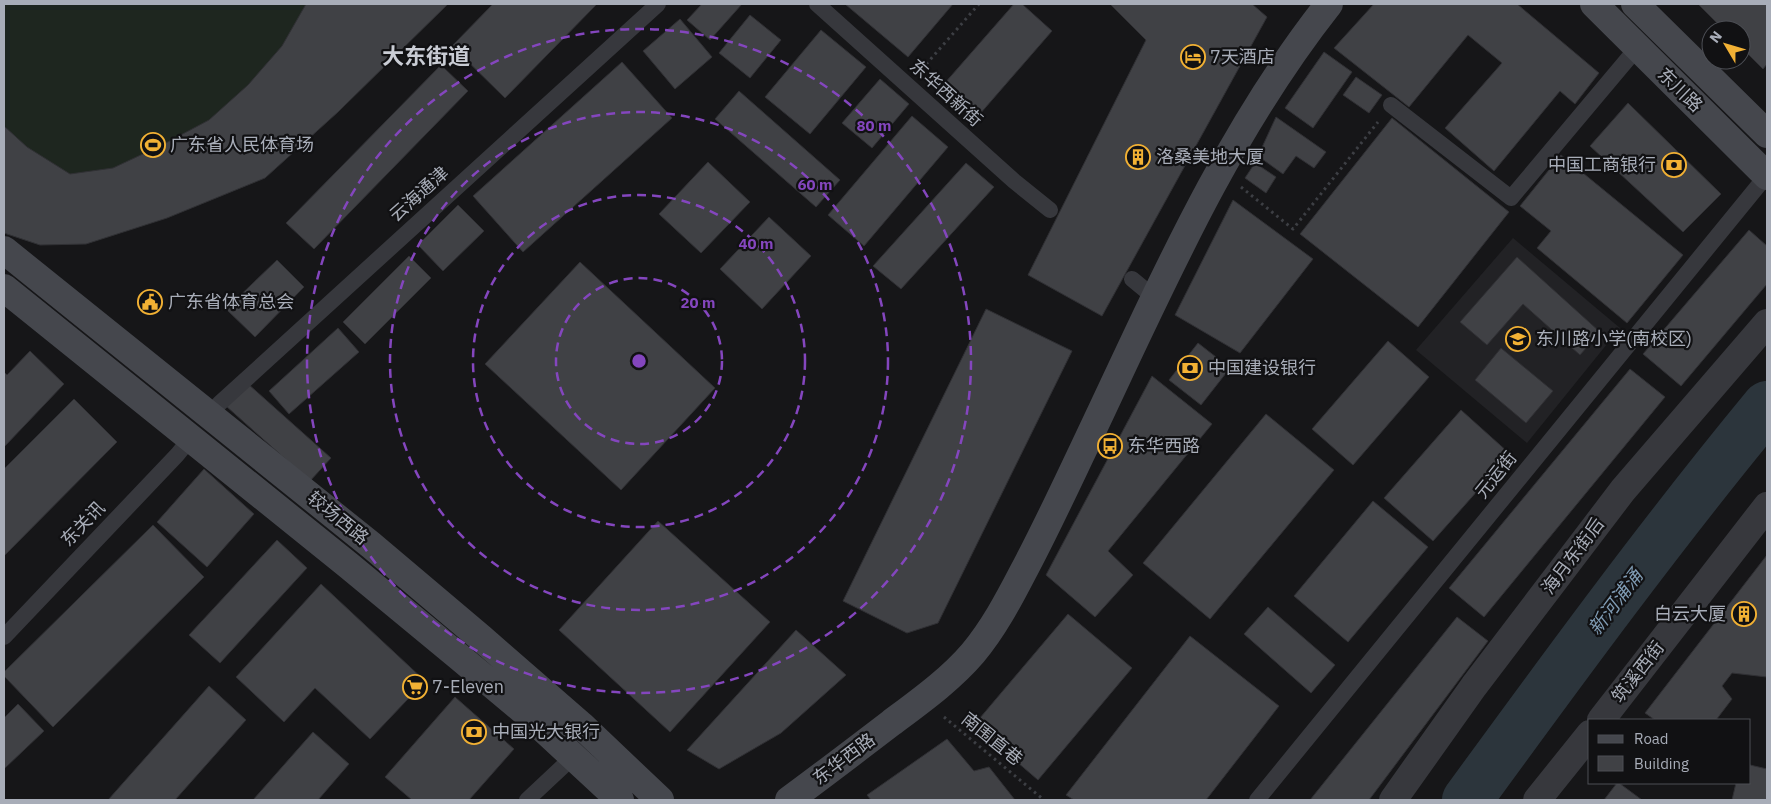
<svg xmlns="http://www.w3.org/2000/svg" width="1771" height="804" font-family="'IBM Plex Sans','Noto Sans SC',sans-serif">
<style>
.built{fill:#222225}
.grass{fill:#1e261f}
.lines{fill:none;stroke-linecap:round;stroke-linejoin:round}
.river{stroke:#2c353c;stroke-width:50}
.building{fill:#404145;stroke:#303034}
.path{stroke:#3d3f44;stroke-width:3;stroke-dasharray:2.5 4;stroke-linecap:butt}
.lane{stroke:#37383d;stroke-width:16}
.street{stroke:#37383d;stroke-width:28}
.secondary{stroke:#45474d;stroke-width:28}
.ring{fill:none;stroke:#8446be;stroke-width:2.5;stroke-dasharray:9 6}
.labels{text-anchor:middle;stroke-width:4.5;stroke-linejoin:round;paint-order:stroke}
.poi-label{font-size:18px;fill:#a8adb8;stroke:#111113;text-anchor:start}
.street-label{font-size:18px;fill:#a8adb8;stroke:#111113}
.water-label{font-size:19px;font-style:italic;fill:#7f9bb3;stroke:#111113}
.district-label{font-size:22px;font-weight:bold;fill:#c9ccd4;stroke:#111113}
.centre{fill:#8446be;stroke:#111113;stroke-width:2.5}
.ring-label{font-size:15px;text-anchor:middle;font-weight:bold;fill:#8446be;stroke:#111113;stroke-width:4.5;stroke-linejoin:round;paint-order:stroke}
</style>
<rect width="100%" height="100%" fill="#161618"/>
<path class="built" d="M1513,238L1620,328L1527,443L1416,350Z"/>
<path class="grass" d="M4,4H448L338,112L265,178L167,218L86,244L40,245L4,233Z"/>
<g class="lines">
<path class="river" d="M1467,800C1564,667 1662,533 1767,406"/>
</g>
<path class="building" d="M306,4H448L338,112L265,178L167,218L86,244L40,245L4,233V126L27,147L70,174L113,168L162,145L209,120L248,85L282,46Z
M493,4H597L505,98L452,46Z
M702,4H742L710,40L687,20Z
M845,4H953L908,57Z
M1014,4H1022L1052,31L979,115L944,84Z
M1110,4H1252L1267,17L1102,316L1028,275L1146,40Z
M1374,4H1517L1599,73L1575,104L1560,91L1494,171L1445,128L1502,63L1468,35L1409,107L1334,48Z
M1698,4H1767V64L1763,69L1741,47V30H1724Z
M750,15L781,40L750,78L719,53Z
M680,19L712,57L675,89L643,51Z
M821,30L866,67L810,134L765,97Z
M1324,52L1352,72L1313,128L1285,108Z
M622,62L672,118L523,252L473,196Z
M441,65L468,91L314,249L286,223Z
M1356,77L1382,95L1369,113L1343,95Z
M880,79L909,104L872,148L842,123Z
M739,91L840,180L816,207L715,119Z
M1628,103L1721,194L1683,232L1590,146Z
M912,116L948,147L864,246L828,215Z
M1276,117L1326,152L1314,168L1296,156L1283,174L1258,156Z
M1392,118L1509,212L1418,327L1300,234Z
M1561,155L1683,255L1627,323L1537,248L1551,231L1520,206Z
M708,162L750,202L701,253L659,214Z
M966,163L994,187L901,289L873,266Z
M1255,163L1276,177L1266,193L1245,178Z
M1233,200L1313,259L1240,353L1175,315Z
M458,205L484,231L443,271L418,245Z
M769,217L811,256L762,309L720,269Z
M1749,230L1767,246V284L1681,386L1643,354Z
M409,256L431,278L365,344L343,322Z
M1517,257L1600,332L1580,355L1523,304L1487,345L1460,322Z
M277,260L304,287L255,337L226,309Z
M580,262L715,388L621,490L485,364Z
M986,309L1072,351L938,623L907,633L843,601Z
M338,328L359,352L289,414L269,391Z
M1388,341L1429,377L1353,465L1312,429Z
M1198,343L1230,368L1201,405L1169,380Z
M1501,348L1553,391L1526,423L1475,380Z
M30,351L64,384L5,446L4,444V372L7,375Z
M1630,369L1665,397L1484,617L1449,588Z
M1152,376L1212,424L1108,551L1133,575L1095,617L1046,575Z
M247,383L331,458L310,481L226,406Z
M74,399L117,442L4,556V469Z
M1461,410L1510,454L1433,541L1384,498Z
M1266,414L1334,470L1210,619L1143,563Z
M204,469L254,514L207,567L157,522Z
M1373,501L1428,547L1348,642L1294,596Z
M658,521L770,622L670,732L559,630Z
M153,525L204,577L53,727L4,676V672Z
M277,540L307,568L220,663L189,635Z
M1767,555V677L1732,673L1722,686L1732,699L1716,720H1655L1645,713Z
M321,584L425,681L370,739L315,688L284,722L236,677Z
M1268,607L1335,665L1311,693L1244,634Z
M1068,614L1132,668L1038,780L974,725Z
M1457,617L1488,641L1369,800H1310Z
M796,630L846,675L781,733L719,769L687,750Z
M1190,636L1279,706L1206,800H1074L1066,795Z
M209,686L246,720L175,800H108Z
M455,697L514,749L469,800H412L385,777Z
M18,704L44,731L4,769V718Z
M313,732L349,764L318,800H253Z
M947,739L974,771L989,767L1015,800H871L867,795Z
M1750,765L1767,769V800H1732L1736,783H1750Z
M1617,783H1619L1642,800H1604Z"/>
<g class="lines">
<path class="path" d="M922,69L979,4
M1241,187L1293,229L1378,122
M944,717L1044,800"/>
<path class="lane" d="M817,4L1014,181L1050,210
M1391,105L1511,198L1637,48
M1132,279L1155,298
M209,415L220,403L658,4
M4,637L177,455L191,438
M527,800L574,756
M1257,800L1767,175"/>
<path class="street" d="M1601,720L1767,506
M1393,800L1474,686L1623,490L1767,323
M1537,800L1590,734"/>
<path class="secondary" d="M1594,4L1767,176
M1635,4L1767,134
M4,250L371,545L481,638L581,725L660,800
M4,288L348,565L458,656L525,712L620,800
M789,800C823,775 857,749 891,723C919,702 950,680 973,653C993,629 1008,601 1022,574C1044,533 1063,492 1083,450C1156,297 1223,138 1329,4"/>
</g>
<g class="ring">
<circle cx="639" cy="361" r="83"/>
<circle cx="639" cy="361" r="166"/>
<circle cx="639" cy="361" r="249"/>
<circle cx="639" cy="361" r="332"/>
</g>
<defs>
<symbol id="hotel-ring" viewBox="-11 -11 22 22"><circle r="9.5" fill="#111113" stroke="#f2b134" stroke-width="1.5"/><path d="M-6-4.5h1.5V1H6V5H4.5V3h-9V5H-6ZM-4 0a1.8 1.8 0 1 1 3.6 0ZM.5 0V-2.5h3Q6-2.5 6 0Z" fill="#f2b134"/></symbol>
<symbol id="stadium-ring" viewBox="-11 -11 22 22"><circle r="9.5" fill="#111113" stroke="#f2b134" stroke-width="1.5"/><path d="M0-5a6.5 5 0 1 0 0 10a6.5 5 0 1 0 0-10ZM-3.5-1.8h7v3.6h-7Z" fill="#f2b134"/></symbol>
<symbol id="building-ring" viewBox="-11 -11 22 22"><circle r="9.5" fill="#111113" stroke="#f2b134" stroke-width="1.5"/><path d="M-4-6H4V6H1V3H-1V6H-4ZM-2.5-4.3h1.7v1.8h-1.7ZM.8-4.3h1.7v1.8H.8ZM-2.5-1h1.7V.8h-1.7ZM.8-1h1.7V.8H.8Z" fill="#f2b134"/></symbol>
<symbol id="bank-ring" viewBox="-11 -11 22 22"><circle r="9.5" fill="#111113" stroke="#f2b134" stroke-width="1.5"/><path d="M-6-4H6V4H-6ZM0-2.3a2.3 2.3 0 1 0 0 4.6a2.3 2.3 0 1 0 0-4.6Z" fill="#f2b134"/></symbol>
<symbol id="civic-ring" viewBox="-11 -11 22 22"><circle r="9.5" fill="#111113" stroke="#f2b134" stroke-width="1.5"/><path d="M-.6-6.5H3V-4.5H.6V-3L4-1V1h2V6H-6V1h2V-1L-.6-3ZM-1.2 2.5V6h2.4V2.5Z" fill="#f2b134"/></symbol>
<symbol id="school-ring" viewBox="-11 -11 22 22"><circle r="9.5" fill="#111113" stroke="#f2b134" stroke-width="1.5"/><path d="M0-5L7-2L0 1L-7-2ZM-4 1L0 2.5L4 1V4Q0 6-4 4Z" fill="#f2b134"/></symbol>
<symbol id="bus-ring" viewBox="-11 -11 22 22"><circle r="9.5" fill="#111113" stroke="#f2b134" stroke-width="1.5"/><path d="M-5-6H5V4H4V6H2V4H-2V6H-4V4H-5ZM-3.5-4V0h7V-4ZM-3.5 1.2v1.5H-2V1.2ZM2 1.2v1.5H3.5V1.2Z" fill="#f2b134"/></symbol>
<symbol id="supermarket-ring" viewBox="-11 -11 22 22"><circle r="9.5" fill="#111113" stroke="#f2b134" stroke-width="1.5"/><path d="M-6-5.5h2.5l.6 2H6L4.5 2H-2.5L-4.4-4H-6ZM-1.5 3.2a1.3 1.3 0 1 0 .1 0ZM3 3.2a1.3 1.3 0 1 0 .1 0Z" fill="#f2b134"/></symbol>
</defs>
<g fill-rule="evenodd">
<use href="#hotel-ring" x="1179" y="43" width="28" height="28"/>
<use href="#stadium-ring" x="139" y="131" width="28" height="28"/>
<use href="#building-ring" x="1124" y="143" width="28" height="28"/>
<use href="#bank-ring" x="1660" y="151" width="28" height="28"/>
<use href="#civic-ring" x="136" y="288" width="28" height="28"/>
<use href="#school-ring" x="1504" y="325" width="28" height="28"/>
<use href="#bank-ring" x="1176" y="354" width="28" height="28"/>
<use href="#bus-ring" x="1096" y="432" width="28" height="28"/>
<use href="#building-ring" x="1730" y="600" width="28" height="28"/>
<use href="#supermarket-ring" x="401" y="673" width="28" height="28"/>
<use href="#bank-ring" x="460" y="718" width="28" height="28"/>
</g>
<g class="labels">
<g class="poi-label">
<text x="1210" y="63">7天酒店</text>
<text x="170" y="151">广东省人民体育场</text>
<text x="1156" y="163">洛桑美地大厦</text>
<text x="1656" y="171" text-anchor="end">中国工商银行</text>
<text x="168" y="308">广东省体育总会</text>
<text x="1536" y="345">东川路小学(南校区)</text>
<text x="1208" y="374">中国建设银行</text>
<text x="1128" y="452">东华西路</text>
<text x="1726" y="620" text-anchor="end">白云大厦</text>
<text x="432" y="693">7-Eleven</text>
<text x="492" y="738">中国光大银行</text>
</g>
<g class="street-label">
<text transform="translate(1680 90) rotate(44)" y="6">东川路</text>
<text transform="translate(946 93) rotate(42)" y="6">东华西新街</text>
<text transform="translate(419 194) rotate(-42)" y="6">云海通津</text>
<text transform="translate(1496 475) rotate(-51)" y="6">元运街</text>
<text transform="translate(338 518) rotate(39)" y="6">较场西路</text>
<text transform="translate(83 524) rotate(-46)" y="6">东关讯</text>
<text transform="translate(1573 556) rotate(-53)" y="6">海月东街后</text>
<text transform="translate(1638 672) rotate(-52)" y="6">筑溪西街</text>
<text transform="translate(992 739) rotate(39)" y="6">南围直巷</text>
<text transform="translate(844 759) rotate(-37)" y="6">东华西路</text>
</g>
<g class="water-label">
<text transform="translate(1615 602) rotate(-53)" y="7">新河浦涌</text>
</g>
<g class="district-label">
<text x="426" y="64">大东街道</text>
</g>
</g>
<circle cx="639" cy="361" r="8" class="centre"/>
<g class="ring-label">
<text x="874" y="131">80 m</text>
<text x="815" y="190">60 m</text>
<text x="756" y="249">40 m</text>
<text x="698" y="308">20 m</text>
</g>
<rect width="1771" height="804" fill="none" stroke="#a8adb8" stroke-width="10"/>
<rect x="1588" y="719" width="162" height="65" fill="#111113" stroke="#4d4f55"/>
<rect x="1598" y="735" width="25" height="8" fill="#45474d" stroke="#4d4f55"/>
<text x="1634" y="744" font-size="15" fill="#a8adb8">Road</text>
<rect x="1598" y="756" width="25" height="15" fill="#404145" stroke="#4d4f55"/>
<text x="1634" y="769" font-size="15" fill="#a8adb8">Building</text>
<g transform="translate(1726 45) rotate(308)"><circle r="24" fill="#111113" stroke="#4d4f55"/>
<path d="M0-4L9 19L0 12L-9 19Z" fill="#f2b134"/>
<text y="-8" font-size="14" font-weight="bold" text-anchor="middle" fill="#a8adb8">N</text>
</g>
</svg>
